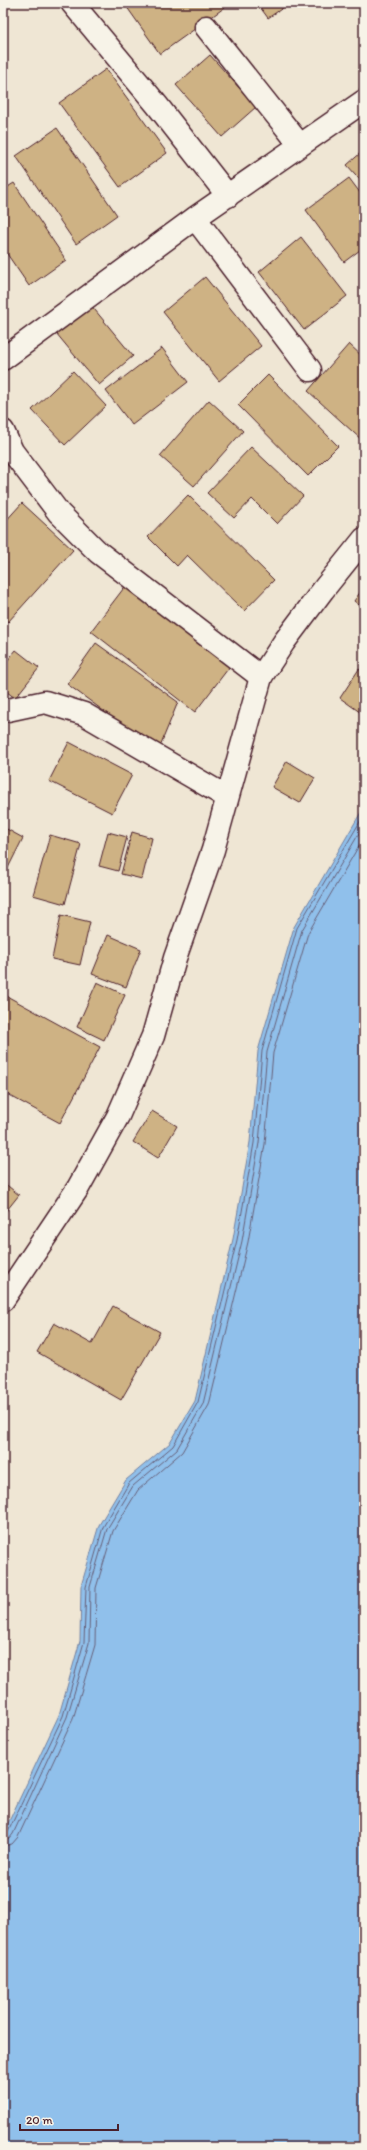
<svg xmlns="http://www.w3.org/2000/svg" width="367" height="2150" font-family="Itim,sans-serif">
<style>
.water{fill:#90c0eb;stroke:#74809e}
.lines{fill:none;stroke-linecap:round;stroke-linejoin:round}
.shore{stroke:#665f78;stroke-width:1}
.building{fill:#ceb284;stroke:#4a1f2b}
.minor-casing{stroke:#4a1f2b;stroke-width:25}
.highway-casing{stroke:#4a1f2b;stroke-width:25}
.minor{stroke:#f7f3e8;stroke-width:22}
.highway{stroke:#f7f3e8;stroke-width:22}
</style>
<rect width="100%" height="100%" fill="#efe6d4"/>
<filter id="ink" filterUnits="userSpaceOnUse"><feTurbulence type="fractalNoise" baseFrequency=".025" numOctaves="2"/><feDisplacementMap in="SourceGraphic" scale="8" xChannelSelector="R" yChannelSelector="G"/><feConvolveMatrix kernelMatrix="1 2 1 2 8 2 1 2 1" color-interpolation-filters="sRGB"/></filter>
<g filter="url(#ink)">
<path class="water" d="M364,807V2147H3V1834L59,1715L80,1641L81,1586L99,1525L126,1480L170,1443L195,1401L233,1239L250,1142L258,1051L294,927Z"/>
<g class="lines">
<path class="shore" d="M3,1835L8,1832L63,1716L84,1642L86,1587L103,1527L129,1483L173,1446L198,1402L237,1240L254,1143L262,1051L297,928L364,815
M3,1840L9,1839L13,1834L67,1717L89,1643L90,1587L107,1529L133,1486L177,1449L203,1404L242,1241L259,1143L267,1052L302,930L364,825
M3,1846L12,1844L18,1837L73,1719L95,1645L96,1588L113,1531L138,1490L182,1452L209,1405L248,1242L265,1144L273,1053L308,933L364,837"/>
</g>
<path class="building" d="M124,3H220L224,8L160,54Z
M257,3H290L268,18Z
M210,55L256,107L222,137L176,85Z
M106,69L167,153L120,187L59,103Z
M57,128L117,215L76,244L16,156Z
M364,150V184L347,165Z
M349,178L364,198V247L344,262L306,210Z
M14,183L66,260L29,286L3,248V190Z
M301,237L347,296L304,330L259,272Z
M205,277L261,346L219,381L163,312Z
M90,304L133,356L99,385L56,333Z
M349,344L364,358V442L308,391Z
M162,348L188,382L132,425L106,391Z
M73,371L106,406L65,445L32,410Z
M268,375L338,446L308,476L238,405Z
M209,400L243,431L194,486L160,456Z
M251,447L303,496L277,524L252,499L234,518L207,493Z
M188,495L274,580L244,611L187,555L177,566L148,537Z
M22,503L73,550L8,622L3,617V524Z
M130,580L234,661L195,712L91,631Z
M364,587V609L354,601Z
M96,643L178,702L158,751L67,684Z
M16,650L39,668L15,698L3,689V666Z
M359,669L364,673V715L340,698Z
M69,742L132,775L112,813L49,781Z
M287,761L315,778L300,803L272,787Z
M3,827L23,838L3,878Z
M108,832L127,837L118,871L99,866Z
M132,832L152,838L142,879L121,874Z
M50,835L81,844L65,904L33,895Z
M61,915L90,922L80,965L52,959Z
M108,935L141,949L126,987L92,974Z
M97,982L125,995L104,1040L77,1027Z
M3,994L100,1047L60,1123L3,1092Z
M152,1111L177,1126L158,1158L133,1142Z
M3,1182L19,1195L3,1215Z
M113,1306L160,1332L121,1400L37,1352L54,1323L92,1344Z"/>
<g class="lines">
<defs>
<path id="minor" d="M72,3L157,105L228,196
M206,27L300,145
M195,218L310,370
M3,359L195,218L364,101
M3,431L12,451L59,513L98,552L261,677
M3,711L45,702L84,714L227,797"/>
<path id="highway" d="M3,1300L78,1188L118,1116L153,1036L175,958L213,850L261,677L284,642L323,590L364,539"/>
</defs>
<use href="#minor" class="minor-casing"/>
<use href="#highway" class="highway-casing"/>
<use href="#minor" class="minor"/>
<use href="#highway" class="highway"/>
</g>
</g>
<rect width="367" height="2150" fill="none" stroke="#f7f3e8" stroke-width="16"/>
<rect x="8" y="8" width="351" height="2134" fill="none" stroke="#4a1f2b" stroke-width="1.5" filter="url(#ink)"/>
<path d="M20 2124v6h98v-6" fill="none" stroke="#4a1f2b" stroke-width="2"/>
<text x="26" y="2124" font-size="12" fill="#4a1f2b" stroke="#f7f3e8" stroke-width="3" paint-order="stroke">20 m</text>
</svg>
